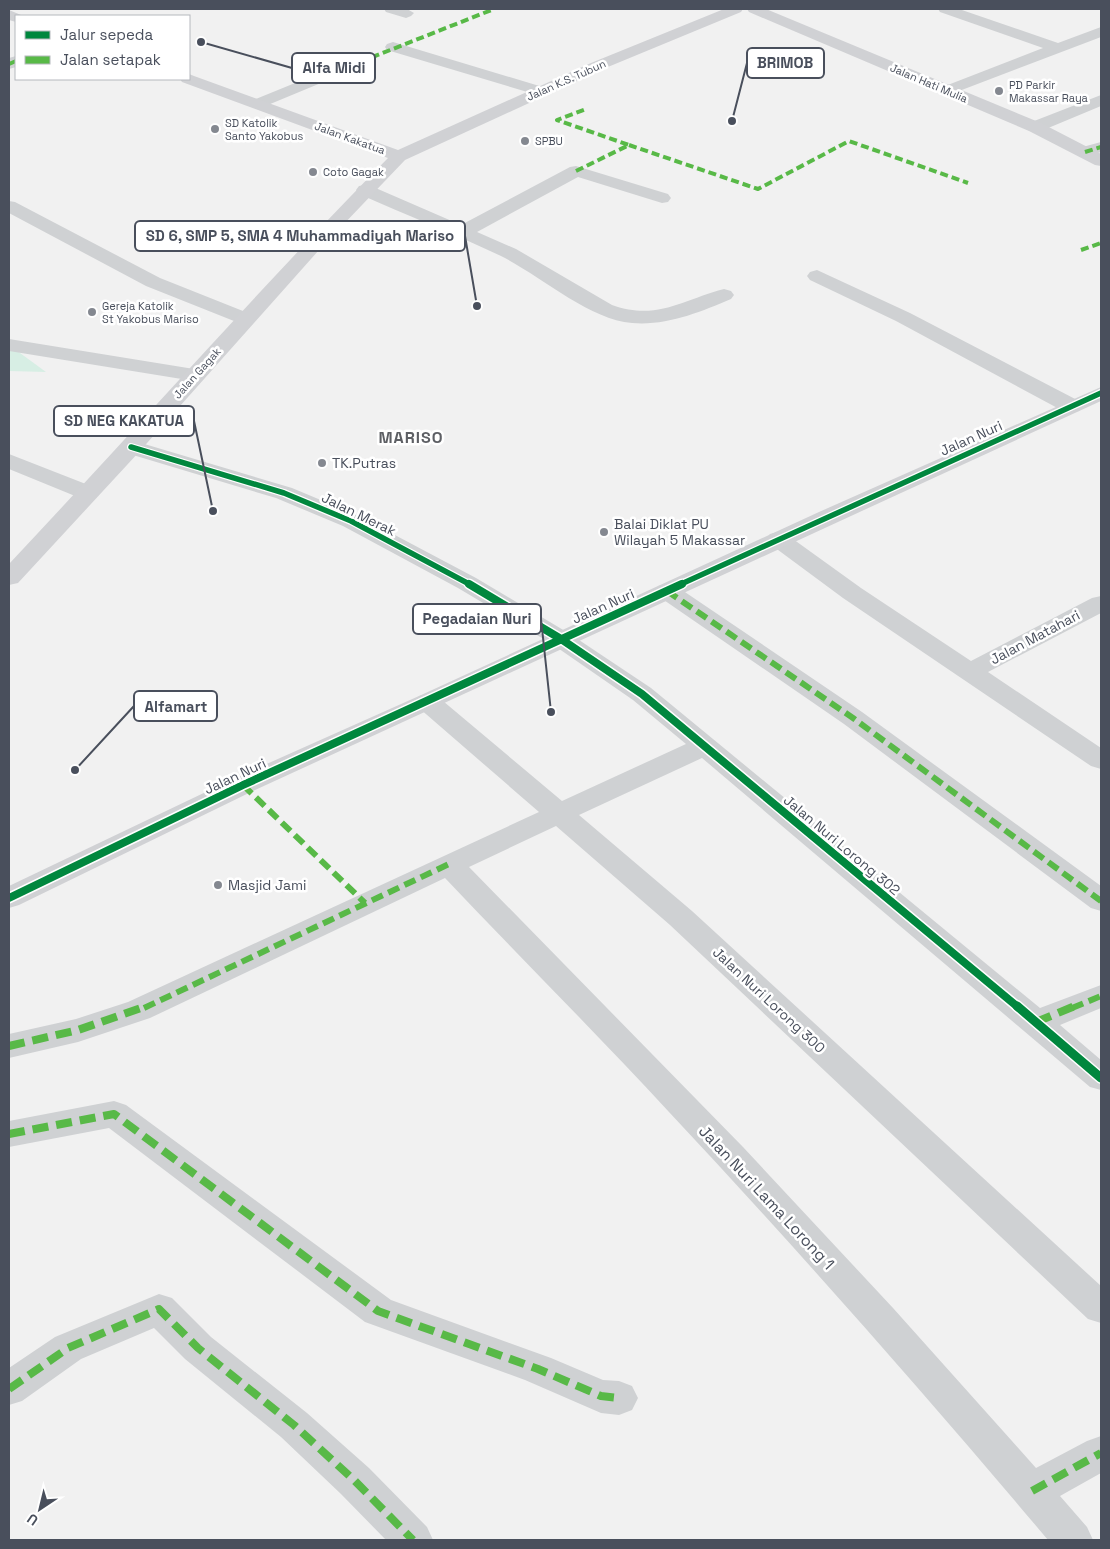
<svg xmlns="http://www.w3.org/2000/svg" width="1110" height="1549" font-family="'Space Grotesk',sans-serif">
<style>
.green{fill:#d7eee4}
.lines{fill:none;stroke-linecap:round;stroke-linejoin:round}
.street{fill:#cfd1d3;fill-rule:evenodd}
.secondary{fill:#d0d1d4;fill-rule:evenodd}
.quiet-far2{stroke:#58b947;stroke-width:4;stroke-dasharray:8 4;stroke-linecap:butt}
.quiet-far1{stroke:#58b947;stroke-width:6;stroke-dasharray:12 6;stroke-linecap:butt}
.quiet{stroke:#58b947;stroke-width:8;stroke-dasharray:16 8;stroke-linecap:butt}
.cycleway-far2-casing{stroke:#fff;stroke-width:8}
.cycleway-far1-casing{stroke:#fff;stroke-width:11}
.cycleway-casing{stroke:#fff;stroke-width:12}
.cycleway-far2{stroke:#00873e;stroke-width:5.5}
.cycleway-far1{stroke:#00873e;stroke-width:8}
.cycleway{stroke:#00873e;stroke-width:9}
.poi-dot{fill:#848890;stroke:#fff;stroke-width:2}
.labels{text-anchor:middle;stroke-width:5;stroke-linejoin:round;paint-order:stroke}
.far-street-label{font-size:11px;fill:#494f5c;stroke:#fff}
.far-poi-label{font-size:11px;fill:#494f5c;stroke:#fff;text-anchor:start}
.street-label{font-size:14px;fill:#494f5c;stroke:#fff}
.poi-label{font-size:14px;fill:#494f5c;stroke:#fff;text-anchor:start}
.far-district-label{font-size:16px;font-weight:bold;letter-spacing:1px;fill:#5d5f64;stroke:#fff}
.near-street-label{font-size:16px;fill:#494f5c;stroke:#fff}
.leader{fill:none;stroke:#494f5c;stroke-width:2}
.callout-dot{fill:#494f5c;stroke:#fff;stroke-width:2}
.callout{fill:#fff;stroke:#494f5c;stroke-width:2}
.callout-label{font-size:15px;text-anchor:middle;font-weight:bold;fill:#494f5c}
</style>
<rect width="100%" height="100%" fill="#f1f1f1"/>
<path class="green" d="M9,345L46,372L9,371Z"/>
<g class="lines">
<path class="street" d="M384,9H407L414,13L411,16L406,18L386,12Z
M938,9H959L1058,43L1101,27V37L946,96L940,94L938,91L940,88L1043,48L940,12Z
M393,42L546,88L548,91L546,94H534L387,50L385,47L387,44Z
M16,56V67L9,69V58Z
M327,70L333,72L335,75L333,78L263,107H251L249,104L251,101Z
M1101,95V106L1041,131H1029L1027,127L1029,123Z
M1101,142V152L1085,157L1079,156L1076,152L1079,148Z
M576,166L668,194L671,198L668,202L662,203L578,177L477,232L516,249L612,305C657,321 682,300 724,289L731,291L734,295L731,299C700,312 667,326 632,323C588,319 541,276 501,256C455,234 406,215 359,194L356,190L359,186L365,185L371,186L461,225L570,167Z
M9,201L15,202L160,278L253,315L256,319L253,323L246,325L239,323L146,286L9,213Z
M817,270L910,313L1079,401L1082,406L1079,411L1071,412L1063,411L896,321L810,280L807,276L810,272Z
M9,339L194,369L201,371L204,375L201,379L194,381L9,351Z
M131,440L292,488L359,516L476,578L570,634L651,688L1040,1008L1101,985V1008L1060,1025L1101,1060V1090L1090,1087L702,758L579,815L692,911L1101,1286V1323L1088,1319L670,925L556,826L469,867L743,1147L893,1308L1036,1468L1087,1441L1101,1436V1473L1060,1496L1087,1527L1093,1540H1048C925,1394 799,1251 669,1112C596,1033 519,956 445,878L150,1018L78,1042L9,1058V1034L76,1019L128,1002L539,812L419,708L415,702L419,696L428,694L437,696L562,801L686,744L633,700L552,644L458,588L343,526L276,498L123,452L120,447L123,442Z
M9,454L96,488L99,493L96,498L88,500L80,498L9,469Z
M778,532L786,534L861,588L971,661L1092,598L1101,596V613L988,672L1101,748V769L1091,766L843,598L770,544L766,539L770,534Z
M667,584L676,586L862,712L1101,886V911L1091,908L844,724L658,596L655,591L658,586Z
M114,1101L126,1105L391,1300L551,1358L603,1380L619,1381L632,1386L638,1398L632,1410L619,1415L601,1413L525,1380L365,1322L109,1128L9,1147V1121Z
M159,1294L172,1298L211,1337L307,1413L369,1468L427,1527L433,1540H386L341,1494L281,1437L185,1359L154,1328L81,1359L22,1401L9,1405V1368L55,1337Z"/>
<path class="secondary" d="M724,9H743L741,12L603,69L405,160L319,250L139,452L18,583L9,585V564C136,429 258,290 388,158L182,82L180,79H189V74L194,76L398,150L591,63Z
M747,9H766L1041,123L1101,154V166L1095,165L1029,131L749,12Z
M9,10L21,15L22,16H16V22L9,20Z
M1101,387V401L253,791L19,905L9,908V886L233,779L419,696L819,512Z"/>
<path class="quiet-far2" d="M9,64L16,61
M327,75L494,9
M629,145L758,189L849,141L968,183
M1085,152L1101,147
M576,171L629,145L557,120L586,109
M1081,250L1101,243"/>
<path class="quiet-far1" d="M667,591L853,718L1101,901
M243,785L365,903
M144,1008L449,864
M1072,1008L1101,996"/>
<path class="quiet" d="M1036,1022L1075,1006
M9,1046L78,1030L147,1006
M9,1134L114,1114L378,1311L538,1369L601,1396L619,1398
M9,1389L68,1348L159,1309L198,1348L294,1425L355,1481L413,1540
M1032,1491L1101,1453"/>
<defs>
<path id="cycleway-far2" d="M131,447L284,493L351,521L471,585
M679,585L1101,393"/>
<path id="cycleway-far1" d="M469,584L561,639L642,694L1019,1008
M9,898L243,785L682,584"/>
<path id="cycleway" d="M1017,1006L1101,1078"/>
</defs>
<use href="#cycleway-far2" class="cycleway-far2-casing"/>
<use href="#cycleway-far1" class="cycleway-far1-casing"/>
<use href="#cycleway" class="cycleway-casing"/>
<use href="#cycleway-far2" class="cycleway-far2"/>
<use href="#cycleway-far1" class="cycleway-far1"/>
<use href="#cycleway" class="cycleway"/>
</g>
<g class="poi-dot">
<circle cx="999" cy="91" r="5"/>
<circle cx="215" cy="129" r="5"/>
<circle cx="525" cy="141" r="5"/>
<circle cx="313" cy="172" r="5"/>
<circle cx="92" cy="312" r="5"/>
<circle cx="322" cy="463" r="5"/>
<circle cx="604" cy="532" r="5"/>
<circle cx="218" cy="885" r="5"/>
</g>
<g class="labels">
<g class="far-street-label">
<text transform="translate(566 80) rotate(-24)" y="4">Jalan K.S. Tubun</text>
<text transform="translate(929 83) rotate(23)" y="4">Jalan Hati Mulia</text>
<text transform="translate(350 138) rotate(20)" y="4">Jalan Kakatua</text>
<text transform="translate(197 373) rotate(-48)" y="4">Jalan Gagak</text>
</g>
<g class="far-poi-label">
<text x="1009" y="89">PD Parkir<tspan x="1009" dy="13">Makassar Raya</tspan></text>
<text x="225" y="127">SD Katolik<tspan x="225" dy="13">Santo Yakobus</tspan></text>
<text x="535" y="145">SPBU</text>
<text x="323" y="176">Coto Gagak</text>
<text x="102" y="310">Gereja Katolik<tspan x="102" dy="13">St Yakobus Mariso</tspan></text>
</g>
<g class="street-label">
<text transform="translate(971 438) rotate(-24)" y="5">Jalan Nuri</text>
<text transform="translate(359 514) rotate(26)" y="5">Jalan Merak</text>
<text transform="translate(603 606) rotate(-24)" y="5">Jalan Nuri</text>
<text transform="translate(1035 637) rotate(-28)" y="5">Jalan Matahari</text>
<text transform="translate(235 776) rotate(-25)" y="5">Jalan Nuri</text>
<text transform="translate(842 845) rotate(40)" y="5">Jalan Nuri Lorong 302</text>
<text transform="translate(769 1000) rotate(43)" y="5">Jalan Nuri Lorong 300</text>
</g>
<g class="poi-label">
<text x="332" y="468">TK.Putras</text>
<text x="614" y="529">Balai Diklat PU<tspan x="614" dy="16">Wilayah 5 Makassar</tspan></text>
<text x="228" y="890">Masjid Jami</text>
</g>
<g class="far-district-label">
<text x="411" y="443">MARISO</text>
</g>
<g class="near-street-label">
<text transform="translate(767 1197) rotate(47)" y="6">Jalan Nuri Lama Lorong 1</text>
</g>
</g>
<path class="leader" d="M732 121L747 63M201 42L292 68M477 306L465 236M213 511L194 421M551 712L541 619M75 770L134 706"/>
<g class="callout-dot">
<circle cx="732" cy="121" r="5"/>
<circle cx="201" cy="42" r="5"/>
<circle cx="477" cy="306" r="5"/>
<circle cx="213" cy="511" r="5"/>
<circle cx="551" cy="712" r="5"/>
<circle cx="75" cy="770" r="5"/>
</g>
<g class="callout">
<rect x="747" y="48" width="77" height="30" rx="5"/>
<rect x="292" y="53" width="83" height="30" rx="5"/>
<rect x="135" y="221" width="330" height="30" rx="5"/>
<rect x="54" y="406" width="140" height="30" rx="5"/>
<rect x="413" y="604" width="128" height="30" rx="5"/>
<rect x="134" y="691" width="83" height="30" rx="5"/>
</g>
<g class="callout-label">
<text x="785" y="68">BRIMOB</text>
<text x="334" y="73">Alfa Midi</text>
<text x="300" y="241">SD 6, SMP 5, SMA 4 Muhammadiyah Mariso</text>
<text x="124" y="426">SD NEG KAKATUA</text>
<text x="477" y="624">Pegadaian Nuri</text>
<text x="176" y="712">Alfamart</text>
</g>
<rect width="1110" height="1549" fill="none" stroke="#494f5c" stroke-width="20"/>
<rect x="15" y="15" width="175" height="65" fill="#ffffff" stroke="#b6b9be"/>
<rect x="25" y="31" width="25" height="8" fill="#00873e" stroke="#b6b9be"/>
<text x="60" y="40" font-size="15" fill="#494f5c">Jalur sepeda</text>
<rect x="25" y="56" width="25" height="8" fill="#58b947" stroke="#b6b9be"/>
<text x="60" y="65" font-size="15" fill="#494f5c">Jalan setapak</text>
<g transform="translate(40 1509) rotate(215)" stroke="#ffffff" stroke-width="4" paint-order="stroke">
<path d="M0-4L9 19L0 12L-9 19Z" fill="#494f5c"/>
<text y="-8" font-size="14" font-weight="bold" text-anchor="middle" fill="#494f5c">U</text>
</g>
</svg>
